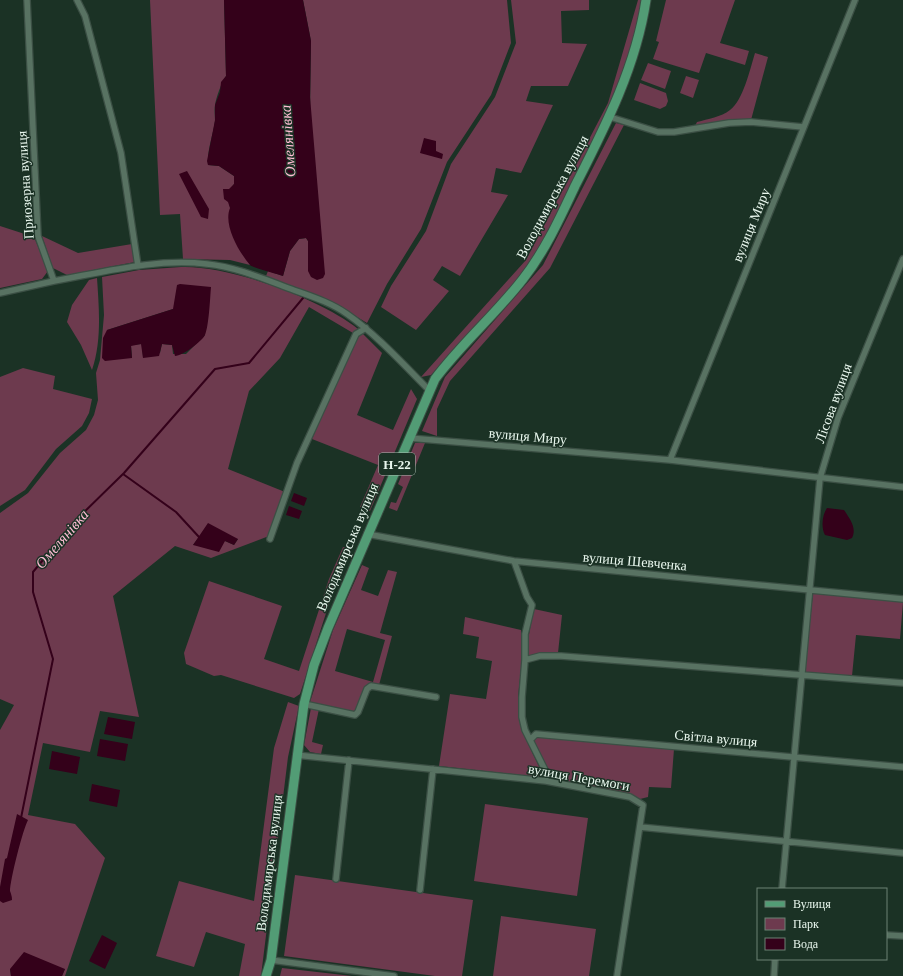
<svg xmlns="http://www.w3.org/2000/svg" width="903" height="976" font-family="Georgia,serif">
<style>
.green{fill:#6d3a4e;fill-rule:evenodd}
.water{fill:#34011a}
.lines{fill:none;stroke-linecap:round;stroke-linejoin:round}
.stream{stroke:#34011a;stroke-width:2}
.street-casing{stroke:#3b4f44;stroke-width:8}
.primary-casing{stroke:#3b4f44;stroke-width:11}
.street{stroke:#587262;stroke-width:5.5}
.primary{stroke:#529c75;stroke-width:9}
.labels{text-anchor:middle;stroke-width:3;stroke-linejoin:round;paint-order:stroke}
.shield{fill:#1b3225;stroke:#abbcb2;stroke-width:1}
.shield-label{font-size:13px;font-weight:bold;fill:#e9f7ee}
.street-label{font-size:14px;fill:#e9f7ee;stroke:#1b3225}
.water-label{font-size:15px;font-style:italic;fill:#febdd4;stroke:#1b3225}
</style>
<rect width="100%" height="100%" fill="#1b3225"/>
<path class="green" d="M150,0H224L226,76C222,81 216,98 215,105C214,110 215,116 215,121C213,136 207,149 208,165L219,166L234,176V184C218,202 246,243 250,265L230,260L183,259L180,214L160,215Z
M303,0H507L511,43L491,95L447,162L421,229L387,284L367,323L329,300L266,276L268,271L283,276L290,251L299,239L306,238L308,241V271L311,41Z
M511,0H589V10L561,11L562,43L587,44L568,86H531L526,101L553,105L521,173L496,168L491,192L508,195L460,276L442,266L433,280L449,291L416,330L381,307L391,286L426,231L451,164L495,97L516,43Z
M638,0H643L638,27L612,106L546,236L529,266L503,298L457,345L431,375L421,377L526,260L608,103Z
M666,0H735L720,43L749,51L745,65L706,53L699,73L653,59L659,42L656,41Z
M755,53L768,57L751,120H729L695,126L697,122C708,119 721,117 730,110C743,101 750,69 755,53Z
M648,63L671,71L665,89L641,80Z
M686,76L699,80L693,98L680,93Z
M640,83L666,93L668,101L666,106L660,109L634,100Z
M616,123L624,125L550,268L450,381L437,409V436L422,431L445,377L543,265Z
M0,226L34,237L48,271L42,279L0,288Z
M42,236L78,253L132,244L135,262L67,275L53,268Z
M181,267C229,265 321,299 358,329L353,333L309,307L280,358L249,391L228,469L285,492L269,536L211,558L175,546L113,596L139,717L100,711L90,752L43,743L28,815L75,824L105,858L65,976H62L65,969H10L11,976H0V730L14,705L0,699V513L28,493L60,453L86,430L94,415L98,400L96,373L100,360L104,315L102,277L139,270ZM173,309L205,335L186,354H173L172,345L162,344L160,353L143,357L142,344L131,345L132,358L107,330ZM199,537L238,539L234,545L225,541L193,545Z
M97,278C99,308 102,341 92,370L81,345L67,322L72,305L89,280Z
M362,333L382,353L357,415L393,430L411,389L417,399L370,511L360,507L378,465L312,439L357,336Z
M23,368L55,376L53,389L92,399L89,413L82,426L56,449L25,490L0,506V377Z
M415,443H425L397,511L389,508L391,502L396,503L403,487L398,484Z
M343,547L350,549L336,582L300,694L294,698L221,675L214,676L186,664L184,653L209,581L282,606L264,659L299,671L329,579Z
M362,565L369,568L361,590L378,596L388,570L397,572L380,633L392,636L379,685L370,684L365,688L355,712L310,702L333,630ZM347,629L385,640L373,682L335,671Z
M813,593L903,602L900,639L856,635L852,676L805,672Z
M534,609L562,615L558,653H540L529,656V634Z
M465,617L521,630L522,659L518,697L519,717L522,731L541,771L539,777L439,766L450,694L486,699L492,661L476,658L479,637L463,634Z
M288,702L299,706L288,757L261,976H239L245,944L206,932L194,967L156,956L179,881L254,901L274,748Z
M311,708L319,709L312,742L323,745L321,754L310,752L304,745Z
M537,737L674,749L671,788L649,787L648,797L640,799L632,795L553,778L533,740Z
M485,804L588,818L577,896L474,881Z
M295,875L473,900L462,976H435L284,956Z
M501,916L596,929L589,976H493Z
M282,968L352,976H280Z"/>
<path class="water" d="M224,0H303L311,41L310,97L325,274L323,278L317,280L311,277L308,271V241L306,238L299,239L290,251L283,276C277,274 253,268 250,265C239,252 223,225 230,208L228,202L224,199L223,189H229L234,184V176L219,166L208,165L207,161L215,120V105L220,92L221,82L226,76Z
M424,138L436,141V151L443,154L442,159L420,153Z
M187,171L209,209L208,219L201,217L179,174Z
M180,284L211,287C210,299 209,325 205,335C202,341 183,356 175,356L172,345L162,344L159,356L143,358L141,344L131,346L132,358L105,361L102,358L103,338L107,330L173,309L177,285Z
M294,493L307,498L304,506L291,501Z
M289,506L302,511L299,519L286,515Z
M827,508L844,510C850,519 857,528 852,538L847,540L825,535C821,528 822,515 827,508Z
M208,523L238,539L234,545L225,541L219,552L193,545Z
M108,717L135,722L132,739L104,734Z
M100,739L128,744L125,761L97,756Z
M52,751L80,757L77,774L49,769Z
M92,784L120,790L117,807L89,801Z
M17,814L28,820C23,829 10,880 10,891C11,894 12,896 12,900L3,903L0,901V887L5,859L7,858Z
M102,935L117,943L105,969L89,961Z
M24,952L65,969L62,976H11L10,969Z"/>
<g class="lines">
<path class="stream" d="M123,474L176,512L199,537
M21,818L53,659L33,592V572L76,520L124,473L215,369L249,363L303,298"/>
<defs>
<path id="street" d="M27,0L38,236L54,281C104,272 156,258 207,264C236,267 264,279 291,289C310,296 330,302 347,314C377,335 403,364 429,390
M77,0L85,16L121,153L138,266
M610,117L658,132H674L729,123L751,122L803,127
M0,293L54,281
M409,438L670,460L903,487
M670,460L855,0
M367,534L514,561L903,599
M270,539L297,463L356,334L366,328
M514,561L527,597L532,605L525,634V660L522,697V717L525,730L546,772V781
M525,660L540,656H561L903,683
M304,704L355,715L358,712L367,689L371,686L436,697
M530,740L536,734L903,767
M296,755L546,781L630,797L643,805L617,976
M640,827L903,853
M336,879L349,760
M782,889L820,478L838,418L903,259
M420,890L433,769
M886,935L903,936
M271,960L394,976
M774,976L775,959"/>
<path id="primary" d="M266,976L271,960L304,704L314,665L328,628L435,379C462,343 496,314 523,279C545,251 560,218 575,186C605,127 636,67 646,0"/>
</defs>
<use href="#street" class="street-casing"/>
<use href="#primary" class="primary-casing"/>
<use href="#street" class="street"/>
<use href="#primary" class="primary"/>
</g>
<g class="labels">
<rect class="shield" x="379" y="453" width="36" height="22" rx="3"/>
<g class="shield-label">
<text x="397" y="469">Н-22</text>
</g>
<g class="street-label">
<text transform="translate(25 185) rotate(-94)" y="5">Приозерна вулиця</text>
<text transform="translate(552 197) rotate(-62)" y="5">Володимирська вулиця</text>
<text transform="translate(751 225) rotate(-68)" y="5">вулиця Миру</text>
<text transform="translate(833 403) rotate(-70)" y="5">Лісова вулиця</text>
<text transform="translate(528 436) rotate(5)" y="5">вулиця Миру</text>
<text transform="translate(347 547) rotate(-67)" y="5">Володимирська вулиця</text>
<text transform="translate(635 561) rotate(5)" y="5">вулиця Шевченка</text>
<text transform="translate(716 738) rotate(5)" y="5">Світла вулиця</text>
<text transform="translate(579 777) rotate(10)" y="5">вулиця Перемоги</text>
<text transform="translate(269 863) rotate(-83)" y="5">Володимирська вулиця</text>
</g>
<g class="water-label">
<text transform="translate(288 141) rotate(-94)" y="5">Омелянівка</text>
<text transform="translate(62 539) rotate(-49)" y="5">Омелянівка</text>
</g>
</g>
<rect x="757" y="888" width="130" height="72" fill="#1b3225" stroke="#6d8175"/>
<rect x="765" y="901" width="20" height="6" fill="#529c75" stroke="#6d8175"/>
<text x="793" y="908" font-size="12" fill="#e9f7ee">Вулиця</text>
<rect x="765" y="918" width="20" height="12" fill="#6d3a4e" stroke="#6d8175"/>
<text x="793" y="928" font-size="12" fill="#e9f7ee">Парк</text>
<rect x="765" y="938" width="20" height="12" fill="#34011a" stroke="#6d8175"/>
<text x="793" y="948" font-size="12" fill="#e9f7ee">Вода</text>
</svg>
